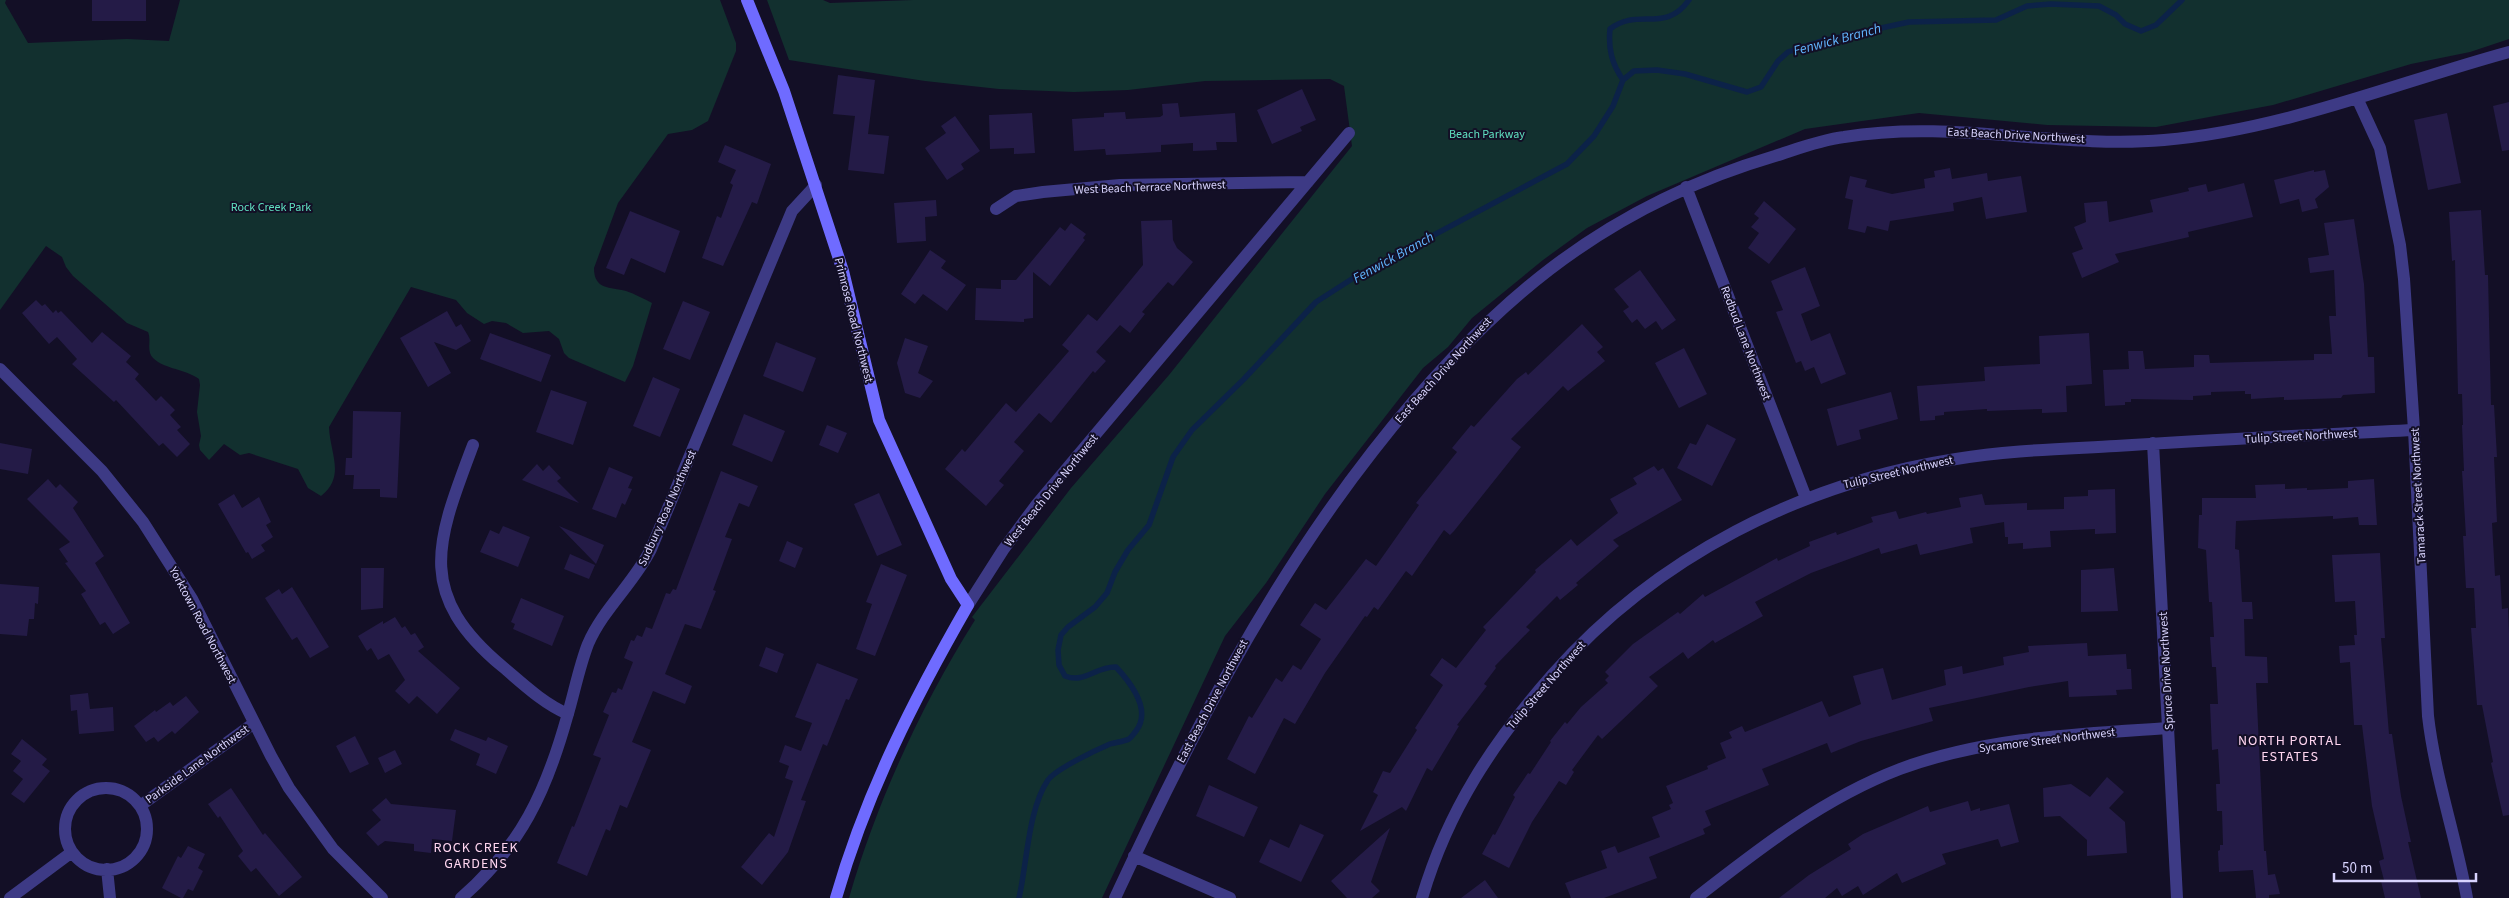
<svg xmlns="http://www.w3.org/2000/svg" width="2509" height="898" font-family="'Source Sans 3',sans-serif">
<style>
.green{fill:#12302f}
.lines{fill:none;stroke-linecap:round;stroke-linejoin:round}
.stream{stroke:#0c2248;stroke-width:5.5}
.building{fill:#241b47}
.street{stroke:#3d3a85;stroke-width:12}
.secondary{stroke:#6f6bff;stroke-width:12}
.labels{text-anchor:middle;stroke-width:4;stroke-linejoin:round;paint-order:stroke}
.park-label{font-size:12px;fill:#5fe0c0;stroke:#130f26}
.street-label{font-size:12px;fill:#d9d4ff;stroke:#130f26}
.water-label{font-size:14px;font-style:italic;fill:#62b6ff;stroke:#130f26}
.neighbourhood-label{font-size:14px;letter-spacing:1px;fill:#ffd6f0;stroke:#130f26}
</style>
<rect width="100%" height="100%" fill="#130f26"/>
<path class="green" d="M0,0H6L5,3L28,43L127,39L169,41L180,0H720L736,43V51L708,121L692,130L668,134L618,203L594,268C594,290 610,287 626,291C635,294 644,299 652,303L633,366L625,382L569,358L564,353L559,339L549,331L523,333L506,323L492,321L484,324L467,313L456,300L411,287L329,427C330,454 346,476 321,496L308,488L298,469L249,453L240,455L224,444L209,460L200,450L199,445L201,436L197,412L200,385L199,379C187,369 155,368 150,353C148,346 151,339 148,332L127,323L73,276L66,267L62,257L46,246L0,310Z
M767,0H823L830,3L913,0H2509V39L2470,52L2411,64L2273,105L2156,127L2047,125L1919,113L1805,129L1647,196L1587,228L1543,260L1472,318L1448,347L1423,368L1325,494L1266,583L1225,636L1102,898H849C877,801 921,706 975,620L972,617L1071,488L1169,375L1352,146L1344,86L1330,79L1205,81L1128,90L1074,92L999,89L925,81L789,60Z"/>
<g class="lines">
<path class="stream" d="M1623,80C1612,64 1608,49 1610,29C1638,7 1665,34 1689,0
M1019,898C1027,864 1028,809 1048,780C1056,769 1096,750 1110,744C1116,742 1123,742 1129,739C1132,737 1134,733 1136,731C1152,710 1130,682 1116,667C1096,666 1085,684 1065,676L1059,665L1058,650L1061,635L1068,627L1095,607L1107,593L1115,572L1128,550L1149,525L1173,457L1192,430L1244,379L1316,302L1355,277L1567,164L1594,136L1613,106L1623,80L1634,71L1657,70L1685,74L1747,92L1761,87L1778,61L1788,52L1821,41L1909,22L1996,20L2027,6L2051,4L2099,6L2116,15L2125,24L2141,31L2156,25L2182,0"/>
</g>
<path class="building" d="M92,0H146V21H92Z
M838,75L875,80L868,134L889,136L884,174L848,170L855,116L833,114Z
M1302,89L1316,120L1300,127L1302,131L1272,144L1257,110Z
M2509,102V150L2502,151L2493,106Z
M1178,103L1180,117L1235,113L1237,142H1216L1217,150L1193,151V143L1161,145V152L1128,154L1106,155L1105,149L1074,151L1072,119L1104,117V113L1125,112L1126,119L1160,117L1163,115L1162,104Z
M1032,113L1035,153L1014,154V148L990,149L989,115Z
M2447,113L2461,183L2428,190L2414,120Z
M955,116L980,151L961,164L964,169L947,180L925,148L946,133L941,126Z
M725,145L771,164L757,204L752,202L723,266L702,258L717,216L721,218L733,185L730,183L736,170L718,162Z
M1950,168L1952,179L1987,173L1988,181L2021,176L2027,212L1986,219L1982,197L1953,203L1954,211L1890,221L1888,231L1867,226L1865,233L1848,229L1853,200L1845,198L1850,176L1867,180L1865,187L1892,194L1925,188L1924,179L1935,177L1934,171Z
M2314,170V172L2325,170L2329,187L2315,199L2318,208L2302,212L2299,199L2280,204L2274,180Z
M2244,183L2253,217L2188,232L2189,237L2115,254L2119,262L2082,278L2072,253L2083,249L2074,227L2086,222L2084,203L2107,201L2109,222L2153,212L2150,200L2189,191L2188,188L2206,184L2208,192Z
M936,200L937,216L925,217L926,241L897,243L894,203Z
M1764,201L1796,229L1769,264L1748,248L1759,233L1751,227L1759,218L1754,214Z
M2481,210L2485,275H2488L2491,405H2494L2497,457H2494L2497,522L2492,523L2495,576L2500,575L2502,609L2508,608L2509,633V815L2503,816L2491,763L2493,762L2482,705H2477L2471,628H2476L2474,588H2466L2463,536H2466L2462,471H2464L2462,425H2463L2462,394H2458L2455,260L2452,261L2449,212Z
M630,211L680,231L665,273L631,258L624,275L606,268Z
M2354,219L2364,284L2368,357H2374L2375,393L2343,395L2341,398L2284,400V397L2251,399V394H2245V391L2211,392V395L2193,396V400L2131,399V402H2125V405L2105,406L2103,370L2129,369L2128,351H2143L2145,369L2194,367V355H2209L2210,363L2314,360V354H2332L2329,316H2336L2334,270L2310,273L2308,258L2329,255L2324,223Z
M1172,220L1173,240L1177,248L1193,262L1173,286L1168,282L1142,312L1145,314L1130,333L1120,325L1096,352L1106,361L1095,373L1093,371L1051,423L1039,413L1014,442L1024,451L999,481L1004,485L986,506L945,469L962,449L965,452L1006,403L1016,412L1069,351L1062,345L1088,314L1097,321L1143,265L1141,221Z
M1071,223L1086,234L1083,238L1085,240L1050,286L1033,272V318L1024,319V322L975,320L976,288L1001,289V280H1016L1060,227L1065,231Z
M930,250L946,261L941,268L966,285L947,311L923,294L915,304L901,294Z
M1805,267L1820,306L1801,314L1811,341L1830,333L1846,374L1821,384L1814,367L1805,371L1801,361L1796,363L1776,312L1783,310L1771,281Z
M1640,270L1676,320L1662,330L1656,321L1645,329L1637,319L1632,323L1623,311L1629,307L1614,289Z
M36,300L42,306L45,304L53,313L56,310L58,313L61,311L92,343L102,332L131,356L126,362L139,374L135,379L156,401L161,396L175,410L170,415L181,427L177,430L190,444L177,457L163,443L159,446L116,400L114,402L72,364L77,359L57,337L49,344L22,313Z
M683,301L710,312L690,360L663,349Z
M447,311L456,327L461,324L471,341L456,350L434,342L451,373L428,387L400,338Z
M1582,324L1603,347L1597,352L1605,361L1568,391L1563,386L1511,439L1521,447L1454,531L1450,535L1444,530L1412,576L1406,571L1378,610L1374,607L1367,617L1365,616L1325,673L1295,724L1284,718L1255,774L1227,759L1249,716L1252,718L1276,678L1282,682L1293,665L1301,670L1321,639L1300,625L1315,603L1326,610L1366,559L1376,566L1419,505L1416,503L1457,452L1452,448L1471,425L1474,427L1517,379L1526,372L1528,375Z
M490,333L551,355L541,382L480,359Z
M2089,333L2092,384L2066,386L2067,412L2042,413V409L1987,411V409L1944,412V415L1935,416V420L1920,421L1917,386L1985,381L1984,367L2040,364L2039,336Z
M905,338L928,346L918,373L933,381L920,398L905,393L897,363Z
M776,342L816,358L803,392L763,376Z
M1684,348L1707,394L1679,408L1655,363Z
M653,377L680,389L660,437L633,426Z
M551,390L587,402L573,445L536,432Z
M1891,392L1898,419L1859,430L1861,439L1837,446L1827,409Z
M353,411L401,412L397,498L380,497V489H353L354,475H345L346,458H352Z
M744,414L785,431L772,462L732,445Z
M1707,424L1736,439L1712,486L1677,468L1690,443L1696,445Z
M827,425L847,433L838,453L819,445Z
M0,443L32,449L28,474L0,469Z
M537,464L543,471L549,465L561,478L557,481L579,503L522,480Z
M1654,466L1658,471L1663,468L1682,500L1613,540L1619,546L1576,583L1578,585L1560,600L1557,596L1526,627L1530,630L1495,666L1496,668L1484,684L1487,686L1457,725L1459,726L1432,771L1427,768L1406,811L1402,807L1360,831L1378,795L1373,792L1383,771L1390,773L1417,730L1415,728L1443,685L1430,675L1442,658L1456,668L1486,630L1483,627L1536,572L1535,570L1571,539L1577,546L1618,513L1610,499L1637,484L1633,478Z
M609,467L633,477L628,488L632,489L625,505L622,503L616,518L592,509Z
M721,471L758,486L749,507L739,503L725,537L732,539L713,590L716,591L701,629L685,624L665,674L692,686L685,704L653,691L632,742L651,750L627,808L620,805L610,831L606,829L587,876L557,863L572,826L574,827L601,758L593,755L609,715L603,712L612,692L616,693L618,688L622,690L633,662L624,658L631,640L634,641L637,635L642,637L646,627L652,629L666,593L670,594L673,589L676,590Z
M48,479L56,488L60,484L78,502L73,508L104,556L95,563L130,623L113,634L105,622L100,625L81,594L86,591L65,563L68,562L59,549L70,542L27,499Z
M2374,479L2377,525H2359L2358,517L2333,519V516L2236,521L2235,549L2239,550L2242,602H2252L2253,619H2244L2245,656L2267,657L2268,683H2256L2264,851H2266L2268,875L2275,874L2280,894L2269,895V898H2256L2253,870L2219,872L2218,851L2220,850V845H2223L2222,811H2217L2216,784H2220L2218,749L2212,750L2210,704H2218L2216,667H2212L2210,637H2214L2212,602H2209L2206,550L2198,548L2199,515H2202V498H2256L2255,485L2285,484V489L2307,488V490L2348,488V481Z
M2115,489L2116,533L2095,534V529L2050,531L2051,547L2023,549V543L2008,544V537H2005L2004,522L1970,528L1973,543L1920,555L1917,544L1881,554L1879,548L1811,573L1755,602L1763,616L1715,643L1713,640L1688,659L1683,652L1649,677L1658,686L1602,739L1598,735L1572,770L1574,772L1566,785L1559,781L1532,822L1509,868L1482,854L1493,834L1495,835L1515,797L1513,795L1528,773L1530,774L1551,742L1550,741L1565,722L1567,724L1581,707L1608,683L1605,680L1609,676L1605,672L1633,644L1678,612L1680,614L1703,594L1705,597L1777,558L1778,561L1810,546L1809,542L1836,532L1837,535L1873,522L1871,517L1896,511L1899,519L1926,512L1927,514L1961,507L1959,498L1982,494L1985,505L2027,503V510L2064,509V497L2088,496V490Z
M879,493L902,545L877,556L854,504Z
M234,494L242,508L259,497L271,522L266,525L273,537L261,545L265,551L252,559L248,552L246,553L218,504Z
M503,526L530,537L518,567L480,552L490,530L499,534Z
M559,526L604,545L596,564Z
M787,541L803,548L795,568L779,561Z
M2380,553L2385,638H2381L2389,734H2392L2401,796L2411,842H2408L2421,898H2385L2381,881L2384,880L2379,861L2384,859L2372,806L2362,725H2354L2350,662L2340,663L2339,646L2355,645L2354,635H2357L2355,601L2335,602L2332,555Z
M570,554L595,565L589,579L564,569Z
M881,564L907,575L875,656L856,649L872,604L866,602Z
M361,568H384L383,608L361,610Z
M2114,568L2118,611L2081,612V570Z
M0,584L39,587L38,604L35,603L34,619H29L27,636L0,634Z
M292,587L329,647L310,658L297,637L292,640L265,598L279,589L282,594Z
M521,598L564,616L552,646L513,629L515,624L511,622Z
M395,617L402,628L405,626L411,635L415,633L424,647L418,651L460,688L437,714L417,696L409,704L395,691L405,680L389,654L378,660L371,648L367,651L358,636L383,621V624Z
M2087,643L2088,656L2126,654L2127,669H2131L2132,689L2116,690L2117,695L2069,697L2068,681L2029,687L1929,708L1933,721L1861,741L1831,753L1827,743L1762,769L1769,785L1705,811L1711,825L1703,829L1705,834L1649,857L1657,878L1604,898H1571L1565,883L1607,868L1601,851L1615,846L1618,853L1660,837L1652,817L1671,809L1669,805L1673,803L1666,786L1708,769L1707,766L1726,758L1720,743L1732,738L1729,732L1742,726L1745,732L1822,701L1829,717L1861,704L1853,676L1883,668L1892,700L1946,685L1944,670L1962,666L1963,674L2004,665L2003,657L2029,652L2028,646Z
M766,647L784,654L777,673L759,666Z
M817,663L858,679L849,700L846,699L827,746L823,744L801,800L806,801L788,852L762,885L741,867L769,833L774,837L793,781L785,778L789,766L779,762L785,745L801,751L812,723L795,717Z
M88,693L90,709L113,707L114,731L79,734L77,710L71,711L70,695Z
M186,696L199,712L175,734L172,731L158,742L154,737L146,742L134,726L155,710L156,712L170,702L173,706Z
M455,729L486,741L488,737L508,746L496,774L476,765L480,754L450,740Z
M355,736L369,764L350,773L336,746Z
M22,739L47,759L42,765L50,771L24,803L11,794L23,779L13,771L21,761L11,754Z
M395,750L402,764L385,773L378,758Z
M2107,777L2124,792L2109,808L2125,822L2127,853L2087,856V840L2060,816L2044,817L2043,788L2071,784L2090,797Z
M1209,785L1258,807L1244,837L1196,816Z
M231,788L263,835L265,833L302,877L279,896L256,868L251,872L238,856L243,851L220,816L218,818L208,804Z
M386,798L391,804L456,810L452,841L432,839L431,853L414,851V844L385,841L378,846L366,833L381,820L372,810Z
M1968,801L1971,811L1980,808V811L2009,804L2019,842L2001,847L1998,839L1942,854L1946,864L1902,883L1897,873L1863,895L1858,886L1842,896L1837,888L1825,898H1779L1809,875L1851,849L1848,844L1863,834L1928,806L1930,812Z
M1300,824L1324,835L1301,882L1259,862L1270,839L1289,848Z
M1390,828L1371,882L1380,891L1372,898H1347L1331,881Z
M188,846L205,854L198,868L203,871L193,891L188,889L183,898H181L162,888L178,856L181,858Z
M1485,880L1498,898H1461Z"/>
<g class="lines">
<path class="street" d="M2357,98L2380,148L2400,245L2404,279L2414,430L2428,716C2435,777 2456,837 2467,898
M1686,187L1806,498
M996,209L1016,196L1043,192L1120,185L1308,182
M0,369L102,471L143,522L192,599L271,756L289,788L333,849L382,898
M2153,443L2177,898
M473,445C437,541 414,593 503,667C523,684 544,704 568,714
M968,605L1003,550L1037,504L1349,133
M65 829a41 41 0 1 1 82 0a41 41 0 1 1-82 0Z
M140,806L254,723
M1134,856L1230,898
M107,869L110,898
M10,898L72,852
M461,898C521,846 546,792 567,717C574,694 579,667 588,644C603,609 634,583 651,549L792,211L816,185
M1115,898C1188,741 1266,588 1373,451C1484,309 1598,208 1775,156C1797,149 1820,140 1844,137C1952,119 2057,149 2164,140C2283,130 2395,83 2509,52
M1422,898C1448,810 1493,742 1553,674C1657,556 1802,483 1956,459C2009,450 2063,449 2116,446C2216,439 2315,435 2414,430
M1696,898C1760,848 1824,798 1900,769C1986,737 2079,734 2169,728"/>
<path class="secondary" d="M747,0L784,91L843,271L879,420L951,579L968,605C914,699 866,793 836,898"/>
</g>
<g class="labels">
<g class="park-label">
<text x="1487" y="138">Beach Parkway</text>
<text x="271" y="211">Rock Creek Park</text>
</g>
<g class="street-label">
<text transform="translate(2016 135) rotate(3)" y="4">East Beach Drive Northwest</text>
<text transform="translate(1150 187) rotate(-2)" y="4">West Beach Terrace Northwest</text>
<text transform="translate(854 320) rotate(76)" y="4">Primrose Road Northwest</text>
<text transform="translate(1746 343) rotate(69)" y="4">Redbud Lane Northwest</text>
<text transform="translate(1443 370) rotate(-48)" y="4">East Beach Drive Northwest</text>
<text transform="translate(2301 436) rotate(-3)" y="4">Tulip Street Northwest</text>
<text transform="translate(1898 472) rotate(-13)" y="4">Tulip Street Northwest</text>
<text transform="translate(1051 490) rotate(-51)" y="4">West Beach Drive Northwest</text>
<text transform="translate(2418 496) rotate(-93)" y="4">Tamarack Street Northwest</text>
<text transform="translate(667 508) rotate(-66)" y="4">Sudbury Road Northwest</text>
<text transform="translate(203 625) rotate(62)" y="4">Yorktown Road Northwest</text>
<text transform="translate(2166 671) rotate(-93)" y="4">Spruce Drive Northwest</text>
<text transform="translate(1546 685) rotate(-49)" y="4">Tulip Street Northwest</text>
<text transform="translate(1212 701) rotate(-62)" y="4">East Beach Drive Northwest</text>
<text transform="translate(2047 740) rotate(-7)" y="4">Sycamore Street Northwest</text>
<text transform="translate(197 764) rotate(-36)" y="4">Parkside Lane Northwest</text>
</g>
<g class="water-label">
<text transform="translate(1837 39) rotate(-15)" y="5">Fenwick Branch</text>
<text transform="translate(1393 257) rotate(-29)" y="5">Fenwick Branch</text>
</g>
<g class="neighbourhood-label">
<text x="2290" y="745">NORTH PORTAL<tspan x="2290" dy="16">ESTATES</tspan></text>
<text x="476" y="852">ROCK CREEK<tspan x="476" dy="16">GARDENS</tspan></text>
</g>
</g>
<path d="M2334 873v8h142v-8" fill="none" stroke="#d9d4ff" stroke-width="2.5"/>
<text x="2342" y="873" font-size="15" fill="#d9d4ff" stroke="#130f26" stroke-width="4" paint-order="stroke">50 m</text>
</svg>
